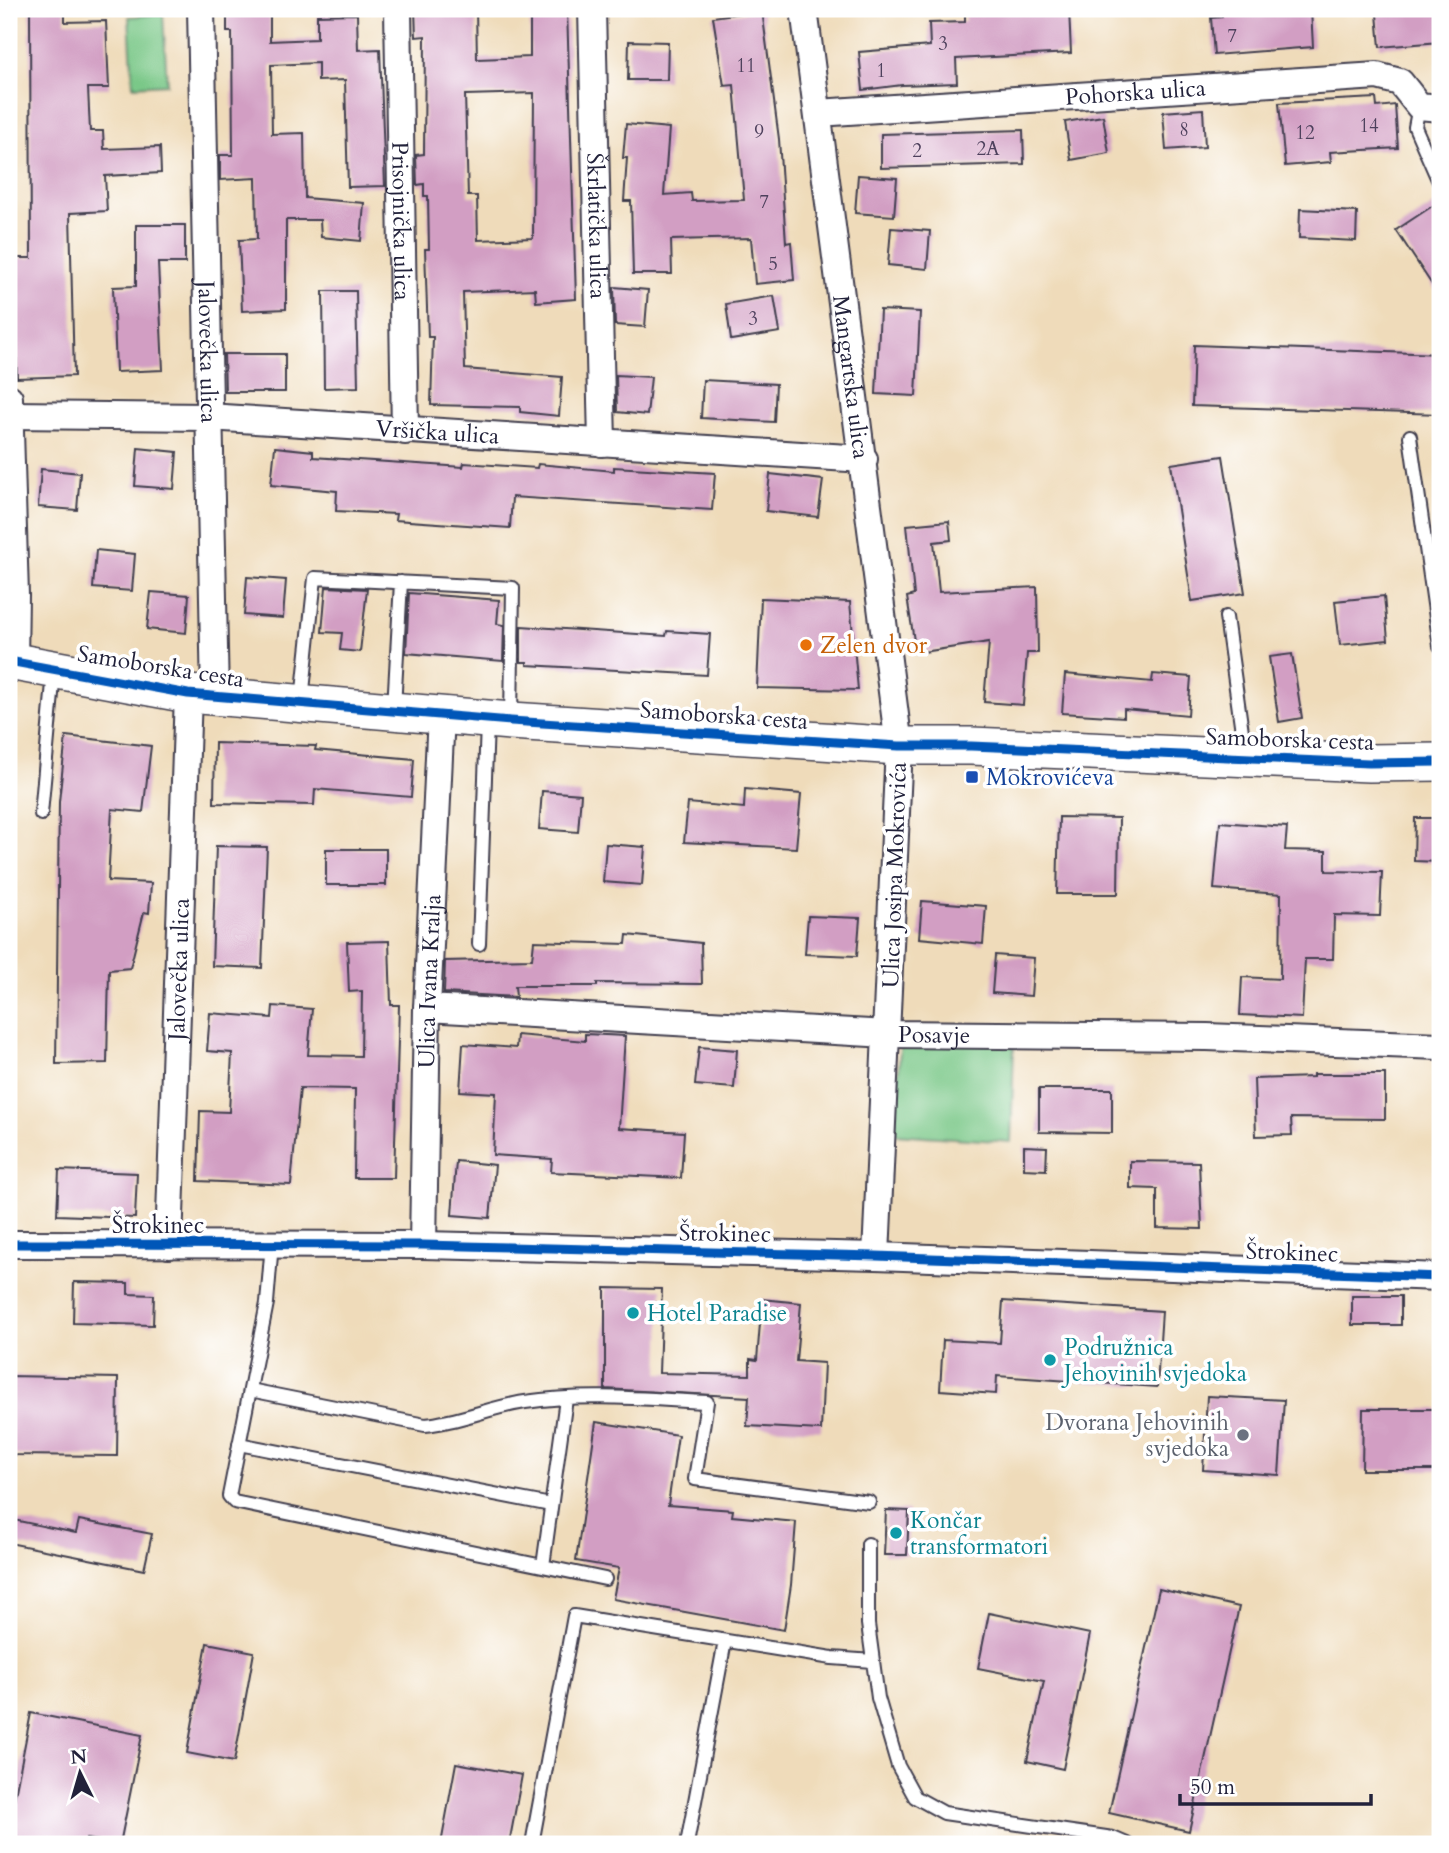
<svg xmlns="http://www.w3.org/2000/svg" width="1449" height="1853" font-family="Cardo,serif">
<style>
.green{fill:#7ac888;stroke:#4e7562;stroke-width:2}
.building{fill:#d29ec3;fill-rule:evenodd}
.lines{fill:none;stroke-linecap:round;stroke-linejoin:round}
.lane-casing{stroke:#413e4e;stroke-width:16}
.street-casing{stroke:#413e4e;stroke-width:30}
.secondary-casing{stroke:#413e4e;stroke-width:40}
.lane{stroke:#fff;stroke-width:12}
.street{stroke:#fff;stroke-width:26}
.secondary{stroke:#fff;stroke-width:37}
.cycleway-casing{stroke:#fff;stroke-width:13}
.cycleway{stroke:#0057b8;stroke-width:9}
.food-dot{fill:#e8710a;stroke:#fff;stroke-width:2.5}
.transit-dot{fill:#1a4fb4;stroke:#fff;stroke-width:2.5}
.culture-dot{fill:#0f9aa8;stroke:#fff;stroke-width:2.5}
.worship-dot{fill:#6b7280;stroke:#fff;stroke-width:2.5}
.labels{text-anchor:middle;stroke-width:7;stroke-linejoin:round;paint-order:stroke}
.number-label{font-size:19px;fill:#4e415d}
.street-label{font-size:23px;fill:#22223b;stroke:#fff}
.food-label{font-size:23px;fill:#c56008;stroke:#fff;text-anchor:start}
.transit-label{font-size:23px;fill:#164399;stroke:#fff;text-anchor:start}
.culture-label{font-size:23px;fill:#0d838f;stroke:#fff;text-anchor:start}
.worship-label{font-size:23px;fill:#5b616d;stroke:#fff;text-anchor:end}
</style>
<rect width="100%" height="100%" fill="#fff"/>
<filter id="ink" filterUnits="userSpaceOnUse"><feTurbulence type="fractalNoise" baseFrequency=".0143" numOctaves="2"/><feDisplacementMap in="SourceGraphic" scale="14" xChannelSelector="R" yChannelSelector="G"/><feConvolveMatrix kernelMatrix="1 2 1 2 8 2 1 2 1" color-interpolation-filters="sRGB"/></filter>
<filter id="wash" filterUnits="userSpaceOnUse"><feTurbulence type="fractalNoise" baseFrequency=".00686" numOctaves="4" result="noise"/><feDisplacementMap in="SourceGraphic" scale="28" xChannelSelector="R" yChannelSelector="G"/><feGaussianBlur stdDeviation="1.57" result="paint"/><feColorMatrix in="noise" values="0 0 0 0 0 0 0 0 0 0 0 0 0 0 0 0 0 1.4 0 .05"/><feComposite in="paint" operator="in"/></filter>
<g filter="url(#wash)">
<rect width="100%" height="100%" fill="#efdbba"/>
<!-- green -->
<path class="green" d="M163,14L167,84L133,86L129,17Z
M1014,1043L1011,1142L895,1134L900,1049L906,1045Z"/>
<g id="blocks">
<!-- building -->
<path class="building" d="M30,9H65V22L106,21L109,88H88L90,131H103L104,149L160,147L161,173L105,176L107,211L70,213L74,376L17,378L13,258H31Z
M227,9H270V41L317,39V15L357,14L358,50L380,49L385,186L348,187L345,80L318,81V63L271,65L272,134L304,133L305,198L364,203L361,241L321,237L320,220H286V309L242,311L239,240L257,239L256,178L220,180V155H233L232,32H227Z
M415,9H476L477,59L530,57V9H567L576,299L536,302L535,289L463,292L465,369L562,377L559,416L520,412V407L431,405L433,337H428L425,249H429L428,196H424V184L417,185L416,155L424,154L425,36L416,37ZM534,93L533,238L478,240L477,196H468L465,95Z
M1003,9H1069L1071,53L956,59L957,83L902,85L863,90L859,52L930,46L929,23L965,22V12Z
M1221,9H1311L1313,47L1214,55L1211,18L1222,17Z
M1440,9V42L1380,47L1377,14Z
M762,10L779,139L786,243L791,242L794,280L755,284L751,238L671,240L672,274H633L631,201H624L627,158H623L626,124L669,128L664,195L691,193L692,201L744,200L734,85L724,86L713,17Z
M629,41L668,42L667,80H628Z
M1376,98L1377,107L1395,105L1398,148L1330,152L1331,162L1285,166L1279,103Z
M1203,109L1205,147L1166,150L1163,112Z
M1103,116L1109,153L1071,160L1065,122Z
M1023,130L1024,164L881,168V134Z
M858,175L897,178L894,216L855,213Z
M1440,201V297L1396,230Z
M1300,209L1357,212L1356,241L1299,238Z
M136,225H185V263H158L163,370L116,372L113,287L136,286Z
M891,228L930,231L927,269L888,265Z
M614,287L648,290L645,327L615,325Z
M323,291H356L358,387L324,388Z
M774,296L780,332L731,340L726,304Z
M880,310L920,312L916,396L876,394Z
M1194,345L1440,354V414L1192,406Z
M224,354H285V392H225Z
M616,375L651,377L647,415L617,412Z
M703,380L776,384L774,422L701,418Z
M275,447L313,451V457L463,467L464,463L537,468L538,464L614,471V467L715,473L712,510L512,497L510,528L395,520L396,514L336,511L337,491L271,485Z
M138,448L177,452L174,489L135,486Z
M1223,456L1245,593L1192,601L1171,464Z
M41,469L80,473L77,510L38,507Z
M770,474L823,480L818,517L766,511Z
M949,521L951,540L934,542L939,592L1037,587L1038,653H1027L1023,705L984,702L989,642L916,653L907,597L914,595L907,525Z
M96,550L135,554L132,591L93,588Z
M247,577L286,580L283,618L244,615Z
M326,587L367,589L360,652L340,650L342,633L322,632Z
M151,592L189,595L186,633L147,629Z
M409,593L499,600L497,624L504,625L503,661L406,653Z
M1384,596L1388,640L1340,645L1335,601Z
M761,598L850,602L858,690L757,688Z
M521,626L666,636L667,631L710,634L707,675L527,665V662H521Z
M1292,654L1302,718L1279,722L1269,657Z
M1065,674L1152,682L1153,674L1191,677L1188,715L1124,709V717L1062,713Z
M66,736L151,746L143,812L112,809L108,881L151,883L149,913L144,912L130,968L109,970L107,1063L56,1064L59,802Z
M215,743L316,746L315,750L414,759L411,797L315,789L314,805L214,803Z
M745,789L801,794L796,848L684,842L688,803L744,808Z
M542,791L581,794L578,832L539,829Z
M1059,817L1119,818L1118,894H1057Z
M1415,818H1440V862L1414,861Z
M1220,822L1287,827L1285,850L1326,851V871L1382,872L1380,916L1334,915L1333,959H1305L1302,1018L1240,1015L1242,977L1280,979L1281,894L1214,889Z
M606,844L645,847L642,885L603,882Z
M216,846L267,847L262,968L212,966Z
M326,849H386V885H326Z
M922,901L986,906L983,944L919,938Z
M808,916L860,918L857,956L805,954Z
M627,935L701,943L702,984L597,983V986H515L516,997L444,993L445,961L532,959L534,941L626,944Z
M389,941L391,1005H399L394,1178H354L355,1089L300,1088L291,1185L198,1181L200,1111L229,1112L232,1053L207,1051L210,1013L272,1018L273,1006L312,1009L308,1055L361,1056L362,991L349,992L347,942Z
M995,955L1034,958L1031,996L992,993Z
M585,1034L625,1036L619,1128L684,1132L681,1178L551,1172L552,1159L493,1155L496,1093L460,1091L463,1044L516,1048L517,1035L585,1041Z
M699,1047L737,1050L734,1088L695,1085Z
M1313,1074H1385V1119L1291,1118L1292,1135L1256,1136L1254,1079L1313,1077Z
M1039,1089H1112V1133L1039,1132Z
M1024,1146L1047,1147L1046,1170L1024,1169Z
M456,1161L495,1165L490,1218L452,1215Z
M1130,1161L1199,1162L1202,1229L1157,1228V1189L1130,1188Z
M59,1170L137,1173L135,1218L57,1215Z
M74,1282L128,1283V1294L154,1295L153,1325L73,1323Z
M605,1288L662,1289L659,1373L750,1375V1359L757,1360L762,1299L801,1303L796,1361L824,1363L821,1430L747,1426L749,1397L605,1389Z
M1352,1296H1401V1325H1352Z
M1003,1301L1162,1311L1157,1387L997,1376L996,1394L940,1390L943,1340L1000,1343Z
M9,1376L118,1378L117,1456L9,1455Z
M1207,1396L1284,1400L1279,1475L1203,1470Z
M1363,1409H1440V1470H1362Z
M596,1422L678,1435L668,1505L733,1510L732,1516L796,1522L791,1585L784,1630L613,1599L619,1568L576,1561Z
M886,1510L909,1511L907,1555H884Z
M9,1519L76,1533L79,1520L152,1534L144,1570L9,1543Z
M1159,1589L1239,1607L1189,1831L1109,1813Z
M989,1613L1090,1634L1063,1769L1027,1761L1044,1681L978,1668Z
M207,1643L254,1652L234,1762L187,1753Z
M31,1713L142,1735L120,1844L86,1839L85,1844H9V1826Z
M456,1763L522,1775L509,1844H441Z"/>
</g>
</g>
<g filter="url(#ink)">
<use href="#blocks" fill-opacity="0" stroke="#413e4e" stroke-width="2"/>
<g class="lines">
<!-- lane casing -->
<g class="lane-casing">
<path id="lane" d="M1419,106L1415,127L1440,184
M1410,436L1440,646
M1226,617L1245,753
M302,700L315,578L513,588L511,718
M394,708L401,582
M41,814L54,672
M479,944L487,723
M272,1243L267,1303L229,1496L234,1502L605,1579
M250,1390L425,1425C459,1422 491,1407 525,1402C584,1393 647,1399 707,1402L695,1479L869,1502
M239,1444L551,1505
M868,1544V1624L878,1698L898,1766L915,1797L944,1813L1113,1838L1127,1844
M543,1566L566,1399
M532,1844L574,1616L832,1658L873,1661
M687,1844L725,1641"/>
</g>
<!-- street casing -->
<g class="street-casing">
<g id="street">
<path id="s1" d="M201,9L215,697"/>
<path id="s2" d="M398,9L405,431"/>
<path id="s3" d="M592,9L602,443"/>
<path id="s4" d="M804,9L899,746L876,1256"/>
<path id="s5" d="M818,113L1377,76L1400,82L1419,106L1440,108"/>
<path d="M9,398L15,595L14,662"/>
<path id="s6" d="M9,415L208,417L864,459"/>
<path id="s7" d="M427,1008L888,1034L1207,1037L1440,1046"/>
<path d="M9,1244L423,1245L876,1256L1440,1277"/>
<path id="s8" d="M169,1245L188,694"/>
<path id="s9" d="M423,1245L427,1008L441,715"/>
</g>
</g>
<!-- secondary casing -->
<g class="secondary-casing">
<path id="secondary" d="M9,661L188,694L511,721L899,746H971L1369,763L1440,762"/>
</g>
<!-- lane -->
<use href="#lane" class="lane"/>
<!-- street -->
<use href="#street" class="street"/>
<!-- secondary -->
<use href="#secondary" class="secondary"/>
<!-- cycleway casing -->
<g class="cycleway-casing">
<path id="cycleway" d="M9,661L188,694L511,721L899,746H971L1369,763L1440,762
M9,1244L423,1245L876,1256L1440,1277"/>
</g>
<!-- cycleway -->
<use href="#cycleway" class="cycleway"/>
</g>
</g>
<!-- markers -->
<circle class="food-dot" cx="806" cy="645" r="7"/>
<rect class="transit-dot" x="965" y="770" width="14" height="14" rx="3.5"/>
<g class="culture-dot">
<circle cx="633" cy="1313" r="7"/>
<circle cx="1050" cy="1360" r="7"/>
<circle cx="896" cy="1533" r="7"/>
</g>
<circle class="worship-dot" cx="1243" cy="1435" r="7"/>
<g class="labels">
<!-- number labels -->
<g class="number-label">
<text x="1232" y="42">7</text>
<text x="943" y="50">3</text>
<text x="746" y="72">11</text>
<text x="881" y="77">1</text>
<text x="1369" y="132">14</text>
<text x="1184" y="136">8</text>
<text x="759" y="138">9</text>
<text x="1305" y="139">12</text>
<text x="988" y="155">2A</text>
<text x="917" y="157">2</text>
<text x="764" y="208">7</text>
<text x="773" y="270">5</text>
<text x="753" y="325">3</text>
</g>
<!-- street labels -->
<g class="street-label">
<text dy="8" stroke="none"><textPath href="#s5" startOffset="318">Pohorska ulica</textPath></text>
<text dy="8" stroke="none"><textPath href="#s2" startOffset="212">Prisojnička ulica</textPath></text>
<text dy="8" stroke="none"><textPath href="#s3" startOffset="217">Škrlatička ulica</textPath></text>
<text dy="8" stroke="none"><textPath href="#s1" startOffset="343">Jalovečka ulica</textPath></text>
<text dy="8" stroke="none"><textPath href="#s4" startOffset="371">Mangartska ulica</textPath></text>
<text dy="8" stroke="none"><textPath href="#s6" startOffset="429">Vršička ulica</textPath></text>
<text transform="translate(161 666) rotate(9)" y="8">Samoborska cesta</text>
<text transform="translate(724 715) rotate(4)" y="8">Samoborska cesta</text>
<text transform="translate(1290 739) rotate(2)" y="8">Samoborska cesta</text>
<text transform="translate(894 875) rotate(-88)" y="8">Ulica Josipa Mokrovića</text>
<text dy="8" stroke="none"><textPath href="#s8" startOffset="276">Jalovečka ulica</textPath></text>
<text dy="8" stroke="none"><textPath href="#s9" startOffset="264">Ulica Ivana Kralja</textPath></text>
<text dy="8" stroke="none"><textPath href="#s7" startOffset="508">Posavje</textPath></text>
<text x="158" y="1233">Štrokinec</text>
<text transform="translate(725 1233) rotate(1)" y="8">Štrokinec</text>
<text transform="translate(1292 1252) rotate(2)" y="8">Štrokinec</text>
</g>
<!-- food labels -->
<g class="food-label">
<text x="820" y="653">Zelen dvor</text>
</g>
<!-- transit labels -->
<g class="transit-label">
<text x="986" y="785">Mokrovićeva</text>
</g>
<!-- culture labels -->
<g class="culture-label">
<text x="647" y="1321">Hotel Paradise</text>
<text x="1064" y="1355">Podružnica<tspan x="1064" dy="26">Jehovinih svjedoka</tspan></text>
<text x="910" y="1528">Končar<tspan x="910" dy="26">transformatori</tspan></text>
</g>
<!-- worship labels -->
<g class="worship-label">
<text x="1229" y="1430">Dvorana Jehovinih<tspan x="1229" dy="26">svjedoka</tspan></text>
</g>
</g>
<!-- margin -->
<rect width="1449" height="1853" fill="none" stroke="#fff" stroke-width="35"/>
<!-- north arrow -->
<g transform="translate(80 1773) rotate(355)" stroke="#ffffff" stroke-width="5" paint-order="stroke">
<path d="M0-5L12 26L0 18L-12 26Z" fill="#22223b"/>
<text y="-10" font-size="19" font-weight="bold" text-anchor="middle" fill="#22223b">N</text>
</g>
<!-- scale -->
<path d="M1180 1794v10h191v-10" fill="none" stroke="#22223b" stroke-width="3.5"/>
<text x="1190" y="1794" font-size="21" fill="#22223b" stroke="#ffffff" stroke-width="5" paint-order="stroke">50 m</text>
</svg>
